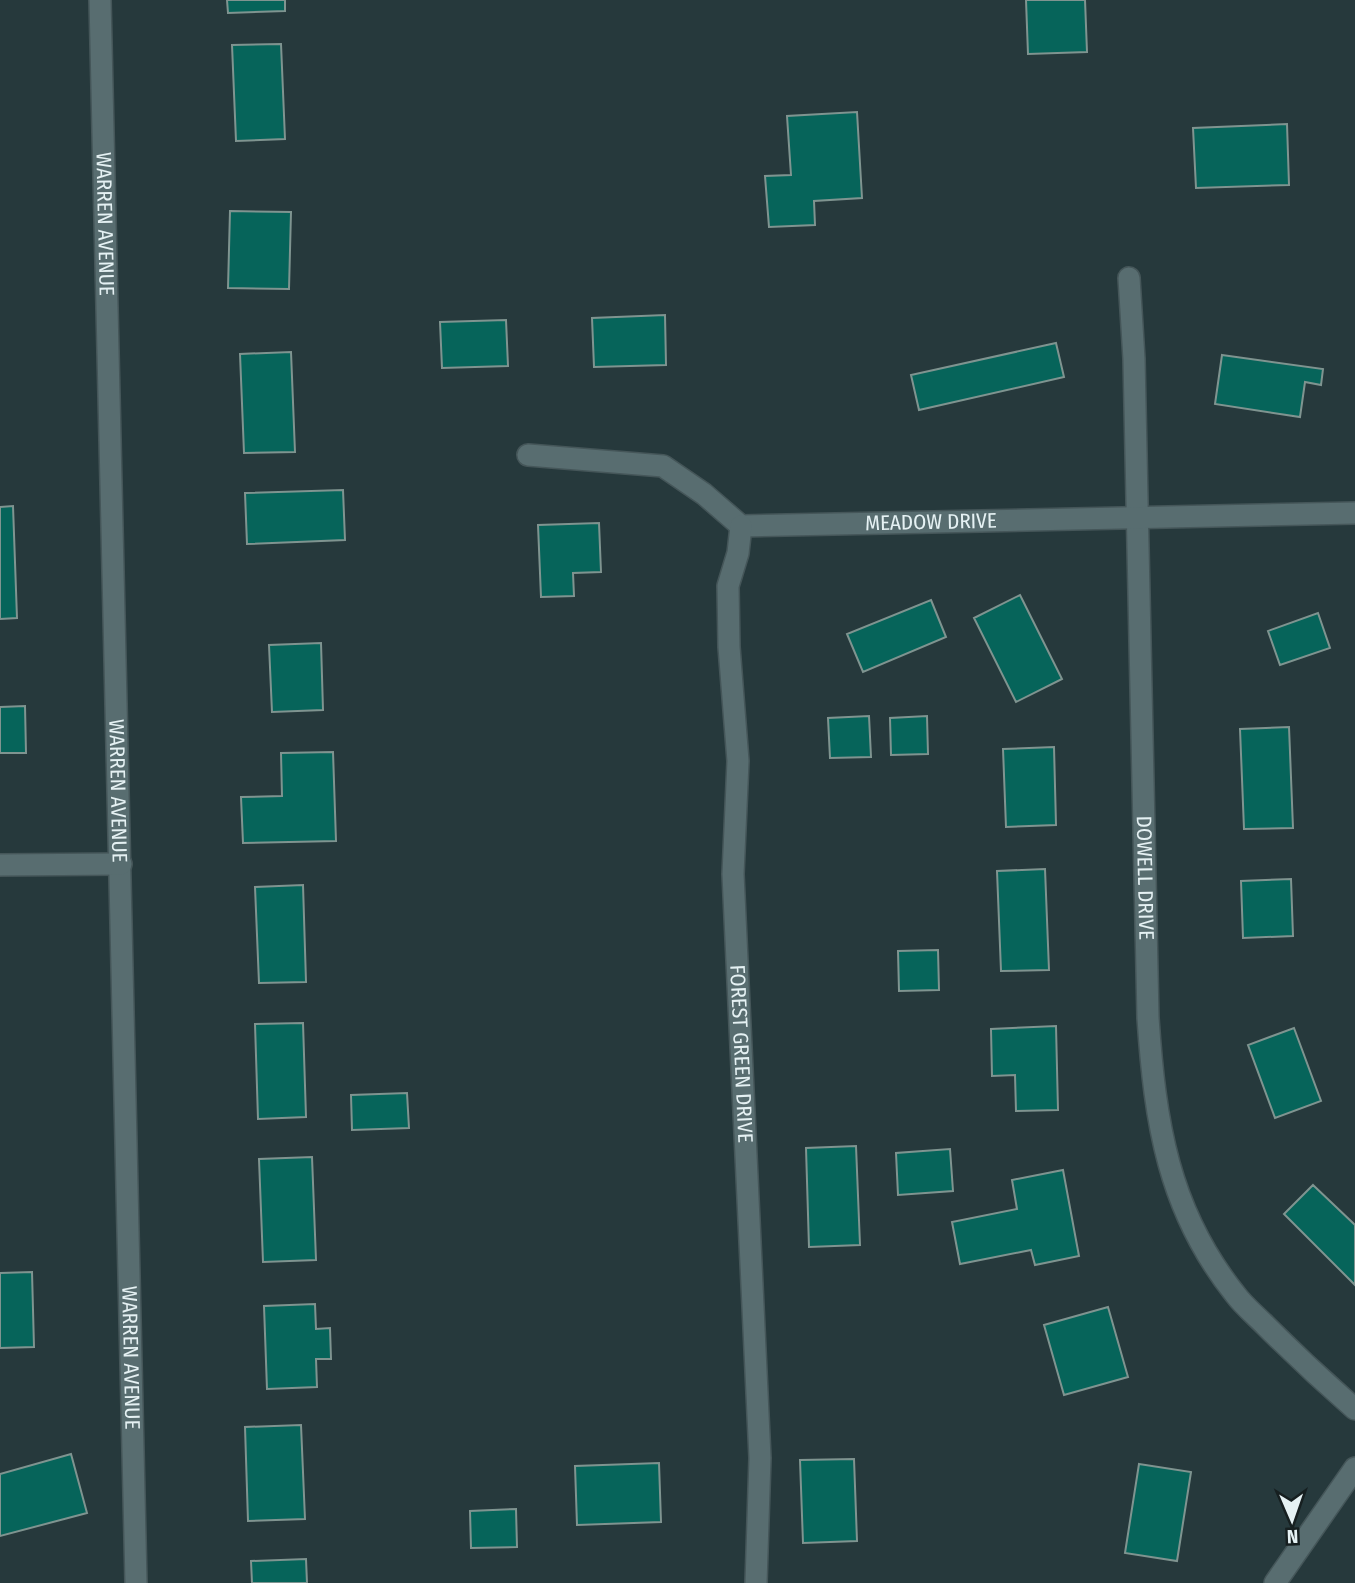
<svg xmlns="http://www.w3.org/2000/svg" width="1355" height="1583" font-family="'Fira Sans Condensed',sans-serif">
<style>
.building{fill:#06645a;stroke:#7f9490;stroke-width:2}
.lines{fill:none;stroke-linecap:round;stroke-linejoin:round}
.street-casing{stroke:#455659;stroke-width:24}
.street{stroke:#586d70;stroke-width:21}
.labels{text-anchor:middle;stroke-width:6;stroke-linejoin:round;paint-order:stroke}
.street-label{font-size:21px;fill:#e5f1f3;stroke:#161f20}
</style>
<rect width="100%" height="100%" fill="#26393c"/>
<!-- building -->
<path class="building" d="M227,0H285V11L228,13Z
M1026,0H1085L1087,52L1028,54Z
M281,44L285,139L236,141L232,45Z
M857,112L862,198L814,201L815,225L769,227L765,176L791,175L787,116Z
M1287,124L1289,185L1196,188L1193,128Z
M230,211L291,212L289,289L228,288Z
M665,315L666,365L594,367L592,318Z
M506,320L508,366L442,368L440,322Z
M1056,343L1064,377L919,410L911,375Z
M291,352L295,452L244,453L240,354Z
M1222,355L1323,369L1321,385L1305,382L1300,417L1215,404Z
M343,490L345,540L247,544L245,493Z
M13,506L17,618L0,619V507Z
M599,523L601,572L573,573L574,596L541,597L538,525Z
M1020,595L1062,679L1016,702L974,618Z
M931,600L946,637L863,672L847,634Z
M1318,613L1330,648L1280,665L1268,631Z
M321,643L323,710L272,712L269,645Z
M25,706L26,753H0V707Z
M869,716L871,757L830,758L828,718Z
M927,716L928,754L891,755L890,718Z
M1289,727L1293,828L1244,829L1240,729Z
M1054,747L1056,825L1006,827L1003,749Z
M333,752L336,841L243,843L241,797L282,796L281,753Z
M1045,869L1049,970L1001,971L997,871Z
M1291,879L1293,936L1243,938L1241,881Z
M303,885L306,982L259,983L255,887Z
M938,950L939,990L899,991L898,951Z
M303,1023L306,1117L258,1119L255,1024Z
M1056,1026L1058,1110L1016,1111L1015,1075L992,1076L991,1029Z
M1294,1028L1321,1101L1275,1118L1248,1045Z
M407,1093L409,1128L352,1130L351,1095Z
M856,1146L860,1245L809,1247L806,1148Z
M950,1149L953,1191L898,1195L896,1153Z
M312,1157L316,1260L263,1262L259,1159Z
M1063,1170L1079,1256L1035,1265L1031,1250L960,1264L952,1222L1017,1209L1012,1180Z
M1313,1185L1355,1225V1285L1284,1214Z
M32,1272L34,1347L0,1348V1273Z
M315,1304L316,1329L330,1328L331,1359H316L317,1387L267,1389L264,1306Z
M1108,1307L1128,1377L1064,1395L1044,1325Z
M301,1425L305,1519L248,1521L245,1427Z
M71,1454L87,1513L0,1536V1474Z
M854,1459L857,1541L803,1543L800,1460Z
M659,1463L661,1522L577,1525L575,1466Z
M1139,1464L1191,1472L1177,1561L1125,1553Z
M516,1509L517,1547L471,1548L470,1511Z
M306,1559L307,1583H252L251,1561Z"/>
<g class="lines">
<!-- street casing -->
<g class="street-casing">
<g id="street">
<path id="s1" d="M100,0L136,1583"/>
<path id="s2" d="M1129,278L1134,359L1148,1018C1155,1122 1168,1210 1235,1294C1243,1305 1255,1315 1265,1325C1294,1354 1324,1382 1355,1409"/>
<path id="s3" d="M528,455L663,466L704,494L741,526L1355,513"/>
<path id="s4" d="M741,526L738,553L728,586L729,647L738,761L733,874L760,1458L756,1583"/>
<path d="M0,865L121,864"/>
<path d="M1275,1583L1355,1468"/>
</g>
</g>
<!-- street -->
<use href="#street" class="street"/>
</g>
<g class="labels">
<!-- street labels -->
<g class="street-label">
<text dy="7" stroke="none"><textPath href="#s1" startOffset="224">WARREN AVENUE</textPath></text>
<text dy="7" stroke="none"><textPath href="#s3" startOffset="424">MEADOW DRIVE</textPath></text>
<text dy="7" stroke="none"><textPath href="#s1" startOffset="791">WARREN AVENUE</textPath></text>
<text dy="7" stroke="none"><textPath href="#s2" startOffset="600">DOWELL DRIVE</textPath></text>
<text dy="7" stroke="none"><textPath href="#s4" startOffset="530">FOREST GREEN DRIVE</textPath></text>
<text dy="7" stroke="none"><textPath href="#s1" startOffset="1358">WARREN AVENUE</textPath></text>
</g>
</g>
<!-- north arrow -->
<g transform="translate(1292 1520) rotate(178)" stroke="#161f20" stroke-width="5" paint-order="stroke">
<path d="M0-5L12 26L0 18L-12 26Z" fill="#e5f1f3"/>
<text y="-10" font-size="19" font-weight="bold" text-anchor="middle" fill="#e5f1f3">N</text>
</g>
</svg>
